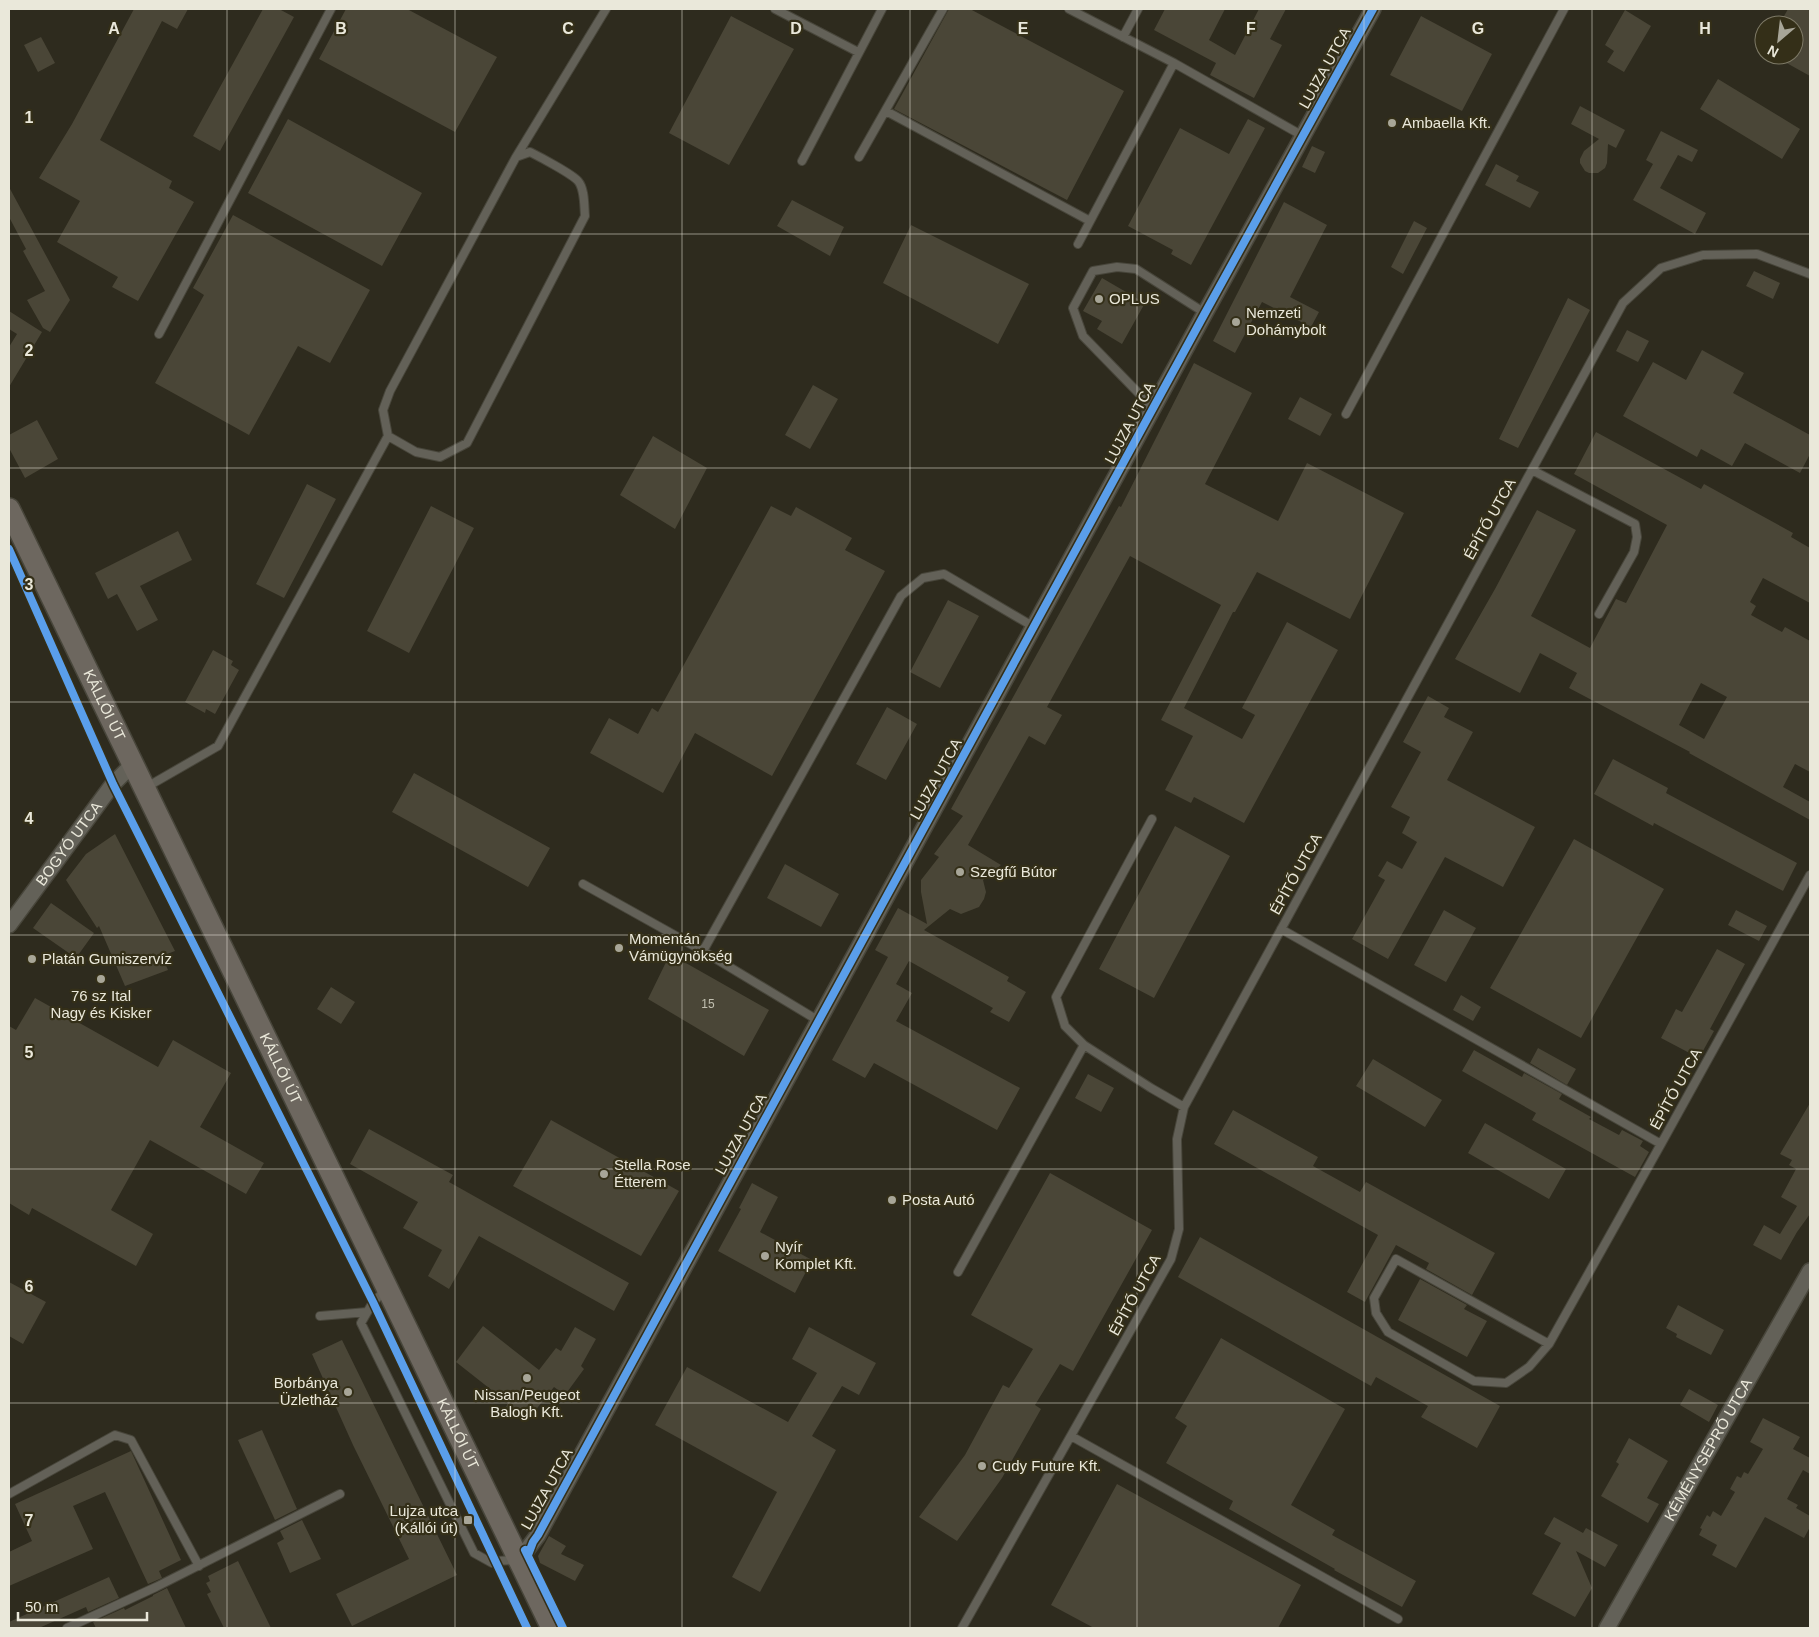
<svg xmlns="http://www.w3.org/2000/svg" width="1819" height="1637" font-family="Arial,sans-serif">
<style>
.building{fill:#4a4637;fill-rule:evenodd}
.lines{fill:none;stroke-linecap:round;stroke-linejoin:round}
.service-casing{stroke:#48463b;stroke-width:10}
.minor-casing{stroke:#48463b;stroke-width:18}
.secondary-casing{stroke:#48463b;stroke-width:24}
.service{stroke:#636158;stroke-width:8}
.minor{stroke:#636158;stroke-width:15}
.secondary{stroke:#6d675f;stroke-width:21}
.cycleway-casing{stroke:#342f18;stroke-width:11}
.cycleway{stroke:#5a9eea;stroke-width:8}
.grid{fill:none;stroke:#eae8da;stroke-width:1;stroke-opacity:0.55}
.poi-dot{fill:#a8a698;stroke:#342f18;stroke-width:2}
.labels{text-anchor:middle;stroke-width:4.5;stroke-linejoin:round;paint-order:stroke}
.number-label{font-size:12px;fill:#c2c0b1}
.street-label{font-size:15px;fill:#eae8da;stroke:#342f18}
.poi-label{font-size:15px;fill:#eae8da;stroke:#342f18;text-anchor:start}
.grid-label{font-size:16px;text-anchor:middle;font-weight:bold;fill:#eae8da;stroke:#342f18;stroke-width:4.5;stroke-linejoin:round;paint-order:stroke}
</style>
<rect width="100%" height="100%" fill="#2e2b1e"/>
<!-- building -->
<path class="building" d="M134,9H188L177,29L162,21L100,140L172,181L169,188L194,202L138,301L112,287L118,277L57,242L80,201L39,178L72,124Z
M263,9H279L294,17L220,151L193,136Z
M346,9H407L497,57L455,132L319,59Z
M949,9H970L1124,91L1067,200L894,109Z
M1165,9H1225L1209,40L1235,55L1259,9H1286L1270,39L1282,45L1254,98L1210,75L1216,63L1154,30Z
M1788,9H1810V76L1772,55H1794V25H1779Z
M1625,10L1651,26L1624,72L1607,62L1614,51L1605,45Z
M731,16L794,49L729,165L669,133Z
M1421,16L1492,54L1462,111L1390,75Z
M41,37L55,63L38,72L24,45Z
M1718,79L1800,129L1782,159L1700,109Z
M1580,106L1625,130L1616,148L1608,144L1607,163L1605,168L1598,173H1589L1585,171L1580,163V159L1584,151L1599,139L1571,124Z
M288,119L422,193L382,266L248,193Z
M1248,119L1265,128L1191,265L1171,254L1173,250L1128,226L1180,128L1229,154Z
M1661,131L1698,150L1692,162L1678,155L1660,188L1706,213L1695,234L1633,200L1653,164L1646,160Z
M1312,146L1325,152L1315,173L1302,167Z
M1496,164L1519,176L1516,181L1539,192L1530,208L1485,185Z
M9,187L70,300L50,332L43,328L27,300L45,291L23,251L26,249L9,217Z
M792,200L844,227L830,256L777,226Z
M1284,202L1327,225L1290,297L1319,312L1311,327L1262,302L1235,353L1213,341Z
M233,215L370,290L330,363L298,346L249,435L155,383L204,295L193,288Z
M1414,221L1427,228L1403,274L1391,267Z
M911,225L1029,284L998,344L883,283Z
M1754,271L1780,283L1773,299L1746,286Z
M1102,278L1145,303L1122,344L1097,329L1102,321L1083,311Z
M1568,298L1590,310L1518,448L1499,439Z
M9,311L42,332L9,387V347L17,334L9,329Z
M1627,330L1649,341L1638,362L1616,351Z
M1702,350L1744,373L1733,393L1810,435V454L1800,473L1745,443L1732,466L1701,449L1697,457L1623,416L1653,362L1686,380Z
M1194,363L1252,393L1205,484L1278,521L1307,463L1404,513L1350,619L1257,572L1235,612H1233L1184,708L1242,739L1255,715L1242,708L1287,622L1338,650L1244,823L1194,797L1191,803L1165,790L1193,736L1161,720L1221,605L1130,556L1047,707L1062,715L1045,745L1029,736L968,845L1001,865L983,880L986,892L984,899L979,907L961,914L950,909L924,930L1009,977L1007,981L1026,992L1009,1022L990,1012L993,1008L909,961L896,984L912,993L896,1021L1020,1088L997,1130L874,1063L865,1078L832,1060L888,957L875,950L898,908L927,924L921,892V880L939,857L934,854L963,816L951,809L1119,506L1121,507Z
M813,385L838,399L810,449L785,435Z
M1300,397L1332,414L1320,436L1288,419Z
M37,420L58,459L25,478L9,448V435Z
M1596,432L1701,489L1704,484L1793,533L1791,537L1810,548V603L1763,578L1750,602L1756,606L1751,615L1782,632L1785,627L1810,641V772L1795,764L1783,787L1810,802V820L1689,753L1690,752L1569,688L1577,673L1540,653L1520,693L1455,659L1495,589L1537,510L1576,530L1531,616L1590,648L1616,599L1626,603L1667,525L1574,474ZM1701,683L1727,697L1704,739L1679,725Z
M653,436L707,468L675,529L620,495Z
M307,484L336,499L284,598L256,584Z
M431,506L474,528L409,653L367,631Z
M771,506L791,516L796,507L852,538L845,550L885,571L772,776L695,733L663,793L590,753L609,718L638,734L652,708L658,712Z
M178,531L192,560L140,586L158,620L137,631L117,594L108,599L95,573Z
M948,600L979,616L940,688L910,672Z
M213,650L233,661L231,665L239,670L215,714L206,709L205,713L185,702Z
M1428,696L1449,708L1444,717L1473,732L1447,780L1535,827L1503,887L1445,857L1388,959L1352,939L1385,880L1378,876L1387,861L1402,869L1417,842L1402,833L1410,817L1391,807L1421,752L1403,742Z
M887,707L917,724L886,780L856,764Z
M1613,759L1668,788L1666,793L1797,863L1783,891L1654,823L1653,826L1594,794Z
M414,773L550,848L528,887L392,812Z
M1175,826L1230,856L1154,998L1099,969Z
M115,834L175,951L162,956L168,970L125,986L99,926L97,928L66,880L86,854Z
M1574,839L1664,889L1581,1038L1490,988Z
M785,864L839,894L821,927L767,898Z
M51,903L94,933L76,958L33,928Z
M1444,910L1476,928L1446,982L1414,965Z
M1736,910L1767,926L1759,941L1728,925Z
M1717,949L1745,964L1710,1029L1714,1031L1699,1058L1661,1038L1676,1009L1682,1012Z
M670,954L769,1010L744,1056L648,999Z
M331,987L355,1002L341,1024L317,1009Z
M1461,995L1481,1007L1473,1021L1453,1010Z
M35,998L158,1067L173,1040L231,1073L200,1127L264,1163L246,1194L150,1140L111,1210L153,1234L136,1266L32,1208L29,1215L9,1203V1026L16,1030Z
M1538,1048L1576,1069L1567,1085L1530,1063Z
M1474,1050L1522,1077L1524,1073L1562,1094L1559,1099L1591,1117L1589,1119L1619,1135L1622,1130L1643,1141L1640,1146L1649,1152L1635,1177L1532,1120L1536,1113L1462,1071Z
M1373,1059L1442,1100L1425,1127L1356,1086Z
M1088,1074L1114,1088L1101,1112L1075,1098Z
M1810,1103V1214L1797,1232L1781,1260L1753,1245L1764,1225L1780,1234L1797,1206L1781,1197L1796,1169L1789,1165L1792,1160L1780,1154Z
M1233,1110L1318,1157L1313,1166L1360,1192L1366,1182L1495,1253L1472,1295L1426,1269L1429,1263L1396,1245L1365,1302L1347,1292L1378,1235L1214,1144Z
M551,1120L679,1191L641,1256L513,1186Z
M1485,1123L1566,1169L1549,1199L1468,1153Z
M369,1129L453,1175L449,1182L629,1283L614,1311L479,1236L449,1289L428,1276L442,1250L403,1228L418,1202L350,1164Z
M1050,1173L1152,1230L1073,1371L1060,1364L1035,1405L1041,1409L1002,1478L957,1541L919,1517L965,1455L1003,1385L1009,1388L1033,1349L971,1315Z
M752,1183L778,1197L760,1232L812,1260L795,1293L718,1251L741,1209L739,1208Z
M1200,1237L1500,1406L1477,1448L1421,1417L1428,1406L1376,1377L1371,1386L1178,1277Z
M1420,1279L1467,1305L1464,1309L1487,1321L1467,1357L1398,1320Z
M9,1282L46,1302L23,1344L9,1336Z
M1678,1305L1724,1330L1711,1355L1676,1337L1677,1334L1666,1328Z
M483,1326L539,1370L556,1348L561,1351L575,1327L596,1339L581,1366L584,1369L565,1395L554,1387L526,1422L506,1407L508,1403L456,1362Z
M809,1327L876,1363L859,1395L842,1386L812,1436L836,1450L760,1592L732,1577L777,1492L655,1425L687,1367L788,1422L817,1373L792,1359Z
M1221,1338L1345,1409L1291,1505L1335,1530L1332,1535L1416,1581L1402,1607L1334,1570L1335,1569L1229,1509L1233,1501L1166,1463L1187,1426L1175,1418Z
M342,1340L457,1575L352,1626L336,1594L409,1559L353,1445L312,1354Z
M1689,1389L1718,1405L1709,1422L1680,1405Z
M1763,1418L1800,1437L1793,1449L1810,1458V1474L1803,1470L1787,1499L1798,1505L1796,1508L1810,1516V1527L1804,1538L1765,1517L1736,1568L1712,1555L1717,1545L1699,1535L1702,1529L1700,1528L1707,1515L1710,1517L1713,1511L1721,1516L1735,1492L1730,1489L1737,1476L1741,1478L1744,1472L1748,1474L1763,1449L1750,1442Z
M262,1430L297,1509L275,1520L238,1440Z
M1629,1438L1668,1461L1647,1498L1659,1504L1648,1523L1601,1496L1619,1464L1616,1462Z
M131,1451L181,1560L159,1571L162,1578L148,1584L105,1492L73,1506L93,1549L9,1586V1552L32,1541L15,1504Z
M1117,1484L1301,1585L1278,1628H1094L1051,1605Z
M1554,1517L1583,1533L1586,1528L1618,1545L1605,1567L1576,1551L1592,1588L1575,1617L1532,1594L1561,1543L1544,1534Z
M302,1520L321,1559L290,1573L277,1543L284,1539L280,1531Z
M549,1536L566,1546L561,1554L584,1565L575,1581L540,1563L538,1556Z
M238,1561L271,1628H224L207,1594L211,1592L206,1583L210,1581L208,1576Z
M109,1577L119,1598L88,1612L86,1607L39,1628H9V1622Z
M167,1588L186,1628H96L93,1622L124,1608L125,1610L153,1596V1595Z"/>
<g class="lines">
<!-- service casing -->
<g class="service-casing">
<path id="service" d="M775,9L858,52
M1069,9L1174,63L1303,136
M1123,37L1138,9
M886,111L1090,221
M516,157L606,9
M859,157L943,9
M802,161L882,9
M1078,244L1174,63
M159,334L331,9
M1154,409L1083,336L1073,308L1093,271L1117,267L1136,269L1205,313
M1346,414L1564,9
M1532,470L1635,524L1637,537L1634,552L1599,614
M145,788L218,746L388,436L383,410L390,391L516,157L530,152C540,157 572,174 578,181C585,189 584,206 585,216L467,443L440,457L416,452L388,436
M1152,819L1056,997L1065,1026L1084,1045L1151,1088L1184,1107
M583,884L703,951L819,1021
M1281,929L1661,1144L1810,875
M703,951L901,596L923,578L944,574L1034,627
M958,1272L1084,1045
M386,1290L373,1302L361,1323L474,1553L492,1563L496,1561L516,1560
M320,1316L367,1312
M1549,1344L1396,1259L1374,1298L1376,1313L1388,1332L1474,1381L1506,1383L1529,1367L1549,1344L1661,1144
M1071,1436L1398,1619
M9,1494L115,1435L131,1440L199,1566
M67,1628L156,1587L340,1494
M962,1628L1171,1259L1179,1229L1177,1139L1184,1107L1623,303L1661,268L1703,255L1757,254L1810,274"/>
</g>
<!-- minor casing -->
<g class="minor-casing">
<g id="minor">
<path id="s1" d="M9,925L113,784L133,764"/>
<path d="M519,1560L538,1535L1205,313L1373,9"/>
<path id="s2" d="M1607,1628L1810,1271"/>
</g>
</g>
<!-- secondary casing -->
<g class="secondary-casing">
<g id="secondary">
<path id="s3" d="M9,509L552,1628"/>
</g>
</g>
<!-- service -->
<use href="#service" class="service"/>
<!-- minor -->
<use href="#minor" class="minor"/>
<!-- secondary -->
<use href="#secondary" class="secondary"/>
<!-- cycleway casing -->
<g class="cycleway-casing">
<path id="cycleway" d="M9,549L113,784L373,1302L527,1628
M525,1550L563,1628
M528,1555L533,1542L538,1535L1205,313L1373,9"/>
</g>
<!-- cycleway -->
<use href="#cycleway" class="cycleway"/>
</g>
<!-- grid -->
<path class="grid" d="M227,9V1628M455,9V1628M682,9V1628M910,9V1628M1137,9V1628M1364,9V1628M1592,9V1628M9,234H1810M9,468H1810M9,702H1810M9,935H1810M9,1169H1810M9,1403H1810"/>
<!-- markers -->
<g class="poi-dot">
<circle cx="1392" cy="123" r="5"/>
<circle cx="1099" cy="299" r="5"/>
<circle cx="1236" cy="322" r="5"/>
<circle cx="960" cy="872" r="5"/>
<circle cx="619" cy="948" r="5"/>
<circle cx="32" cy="959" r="5"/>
<circle cx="101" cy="979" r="5"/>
<circle cx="604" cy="1174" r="5"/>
<circle cx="892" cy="1200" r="5"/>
<circle cx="765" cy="1256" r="5"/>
<circle cx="527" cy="1378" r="5"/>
<circle cx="348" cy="1392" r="5"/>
<circle cx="982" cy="1466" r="5"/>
<rect x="463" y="1515" width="10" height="10" rx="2.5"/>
</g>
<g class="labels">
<!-- number labels -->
<g class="number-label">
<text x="708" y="1008">15</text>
</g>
<!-- street labels -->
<g class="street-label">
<text transform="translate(1325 68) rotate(-61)" y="5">LUJZA UTCA</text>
<text transform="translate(1130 423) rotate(-62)" y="5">LUJZA UTCA</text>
<text transform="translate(1490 519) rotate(-61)" y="5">ÉPÍTŐ UTCA</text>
<text dy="5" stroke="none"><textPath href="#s3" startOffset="218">KÁLLÓI ÚT</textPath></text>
<text transform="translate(936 779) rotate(-61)" y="5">LUJZA UTCA</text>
<text dy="5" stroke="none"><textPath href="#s1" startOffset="101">BOGYÓ UTCA</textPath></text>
<text transform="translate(1296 874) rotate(-61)" y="5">ÉPÍTŐ UTCA</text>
<text dy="5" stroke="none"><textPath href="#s3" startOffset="622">KÁLLÓI ÚT</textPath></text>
<text transform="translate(1676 1089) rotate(-61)" y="5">ÉPÍTŐ UTCA</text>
<text transform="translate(741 1134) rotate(-61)" y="5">LUJZA UTCA</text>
<text transform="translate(1135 1295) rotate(-61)" y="5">ÉPÍTŐ UTCA</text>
<text dy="5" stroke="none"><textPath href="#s3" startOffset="1028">KÁLLÓI ÚT</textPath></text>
<text dy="5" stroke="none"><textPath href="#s2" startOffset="205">KÉMÉNYSEPRŐ UTCA</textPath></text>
<text transform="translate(547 1489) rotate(-61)" y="5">LUJZA UTCA</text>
</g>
<!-- poi labels -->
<g class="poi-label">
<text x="1402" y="128">Ambaella Kft.</text>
<text x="1109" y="304">OPLUS</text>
<text x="1246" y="318">Nemzeti<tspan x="1246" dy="17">Dohámybolt</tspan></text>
<text x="970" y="877">Szegfű Bútor</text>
<text x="629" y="944">Momentán<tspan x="629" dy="17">Vámügynökség</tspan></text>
<text x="42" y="964">Platán Gumiszervíz</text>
<text x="101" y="1001" text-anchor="middle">76 sz Ital<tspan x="101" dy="17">Nagy és Kisker</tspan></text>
<text x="614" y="1170">Stella Rose<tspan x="614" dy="17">Étterem</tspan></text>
<text x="902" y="1205">Posta Autó</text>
<text x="775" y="1252">Nyír<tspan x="775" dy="17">Komplet Kft.</tspan></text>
<text x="338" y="1388" text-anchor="end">Borbánya<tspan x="338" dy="17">Üzletház</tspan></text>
<text x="527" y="1400" text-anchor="middle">Nissan/Peugeot<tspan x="527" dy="17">Balogh Kft.</tspan></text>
<text x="992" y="1471">Cudy Future Kft.</text>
<text x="458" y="1516" text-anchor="end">Lujza utca<tspan x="458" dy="17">(Kállói út)</tspan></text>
</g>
</g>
<g class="grid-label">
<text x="114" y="34">A</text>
<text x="341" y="34">B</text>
<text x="568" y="34">C</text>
<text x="796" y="34">D</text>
<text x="1023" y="34">E</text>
<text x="1251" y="34">F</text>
<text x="1478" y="34">G</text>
<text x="1705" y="34">H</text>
<text x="29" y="123">1</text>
<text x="29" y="356">2</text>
<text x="29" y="590">3</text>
<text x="29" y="824">4</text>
<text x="29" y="1058">5</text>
<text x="29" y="1292">6</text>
<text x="29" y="1526">7</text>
</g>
<!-- border -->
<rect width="1819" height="1637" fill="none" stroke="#eae8da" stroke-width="20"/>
<!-- north arrow -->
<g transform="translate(1779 40) rotate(208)"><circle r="24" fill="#342f18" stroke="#7d7966"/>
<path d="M0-4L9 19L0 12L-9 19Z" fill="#a8a698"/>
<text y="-8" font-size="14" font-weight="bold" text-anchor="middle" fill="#eae8da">N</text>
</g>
<!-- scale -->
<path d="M18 1612v8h129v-8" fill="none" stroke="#eae8da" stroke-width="2.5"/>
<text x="25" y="1612" font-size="15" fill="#eae8da" stroke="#342f18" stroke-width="4" paint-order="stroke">50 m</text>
</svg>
